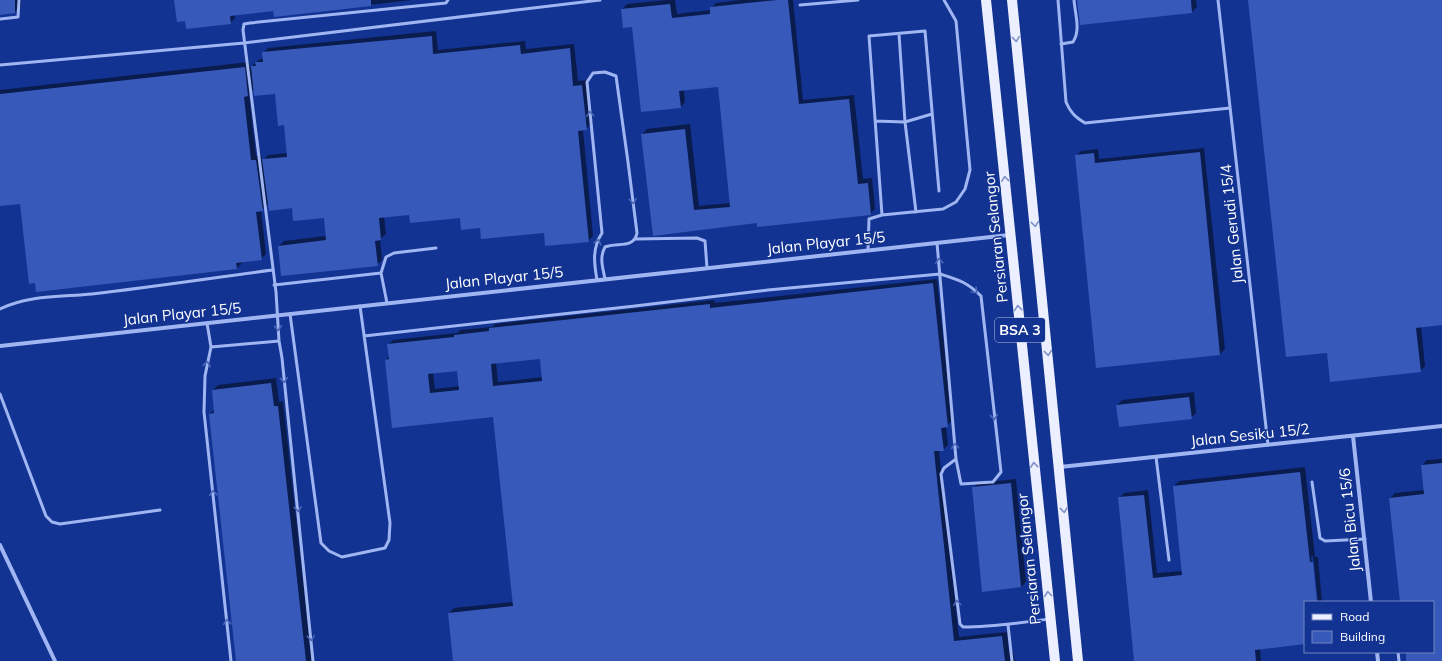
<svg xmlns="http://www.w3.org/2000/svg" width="1442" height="661" font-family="Mulish,sans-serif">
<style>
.shadow{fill:#0007;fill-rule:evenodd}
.building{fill:#3759b9;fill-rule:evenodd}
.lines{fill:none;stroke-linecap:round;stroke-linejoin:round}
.service{stroke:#a0b6f2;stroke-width:3}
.minor{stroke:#a0b6f2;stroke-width:4}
.primary{stroke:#ebefff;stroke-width:10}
.oneway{stroke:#7f91c8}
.oneway2{stroke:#4b67b8}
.labels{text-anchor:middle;stroke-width:3;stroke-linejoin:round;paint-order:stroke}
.shield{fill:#133392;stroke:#b8c2de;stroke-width:1}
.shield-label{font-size:14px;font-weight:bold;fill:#fff}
.street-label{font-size:15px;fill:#fff;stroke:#133392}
</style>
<rect width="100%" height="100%" fill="#133392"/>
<!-- shadow -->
<path class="shadow" d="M0,0H21V6L15,12L0,14Z
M175,0H412L275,16L274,9L235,14V18L230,23L186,20Z
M667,0H675L677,14L711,10V8L716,3L740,0H793L803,100L854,95L863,179L872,178L875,209L870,214L758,222L653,235L642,134L647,129L690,124L699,206L730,203L718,86L684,89L685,102L681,107L622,9L627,4Z
M1078,0H1196L1197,7L1192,12Z
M1249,0H1442V324L1421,326L1425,366L1420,371L1328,352Z
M436,31L438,50L525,41L526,49L574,44L578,81L587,80L591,124L586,129L583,130L593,236L588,241L544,232L481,227L461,217L410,214L384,216L386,234L380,239L382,260L377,265L279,246L284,241L326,236L325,217L292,207L269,204L261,210L266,254L261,259L241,262L242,263L237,268L21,203L0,205V90L249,62L250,68L257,61L263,58V53L268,48ZM254,89L276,93L285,124L287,153L268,155L262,161L261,155L256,156L249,94Z
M1204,148L1225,349L1220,354L1076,156L1081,151L1098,149L1099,159Z
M937,279L952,421L946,426L948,445L943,450H939L959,637L1007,632L1009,652H1013L1015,661H454L449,613L454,608L513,602L494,416L393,427L386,360L389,356L388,345L393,340L457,333L460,330L492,327L495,324L714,300L715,303ZM541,358L543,377L498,382L496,362ZM458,370L460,386L435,389L433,372Z
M276,378L279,402L283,401L312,661H237L210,414L215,409L213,390L218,385Z
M1194,392L1196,413L1191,418L1117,405L1122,400Z
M1442,459V661H1407V652H1433V602H1401L1390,498L1395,493L1425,490L1422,465L1427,460Z
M1305,467L1315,557H1318L1322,602H1318L1313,556L1311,557L1316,602H1305V643L1260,648L1261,661H1135L1119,498L1124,493L1148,490L1157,573L1183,571L1174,486L1179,481Z
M1016,479L1026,582L1021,587L973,488L978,483Z"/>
<!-- building -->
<path class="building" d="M0,0H15V13L0,15Z
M174,0H371V6L274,17L273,11L230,16L231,24L186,29L185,21L177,22Z
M777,0H788L799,104L849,99L858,184L868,183L871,215L757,227V223L653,236L641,134L685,129L694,210L730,207L718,87L679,91L681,108L641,112L632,27L623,28L621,9L670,4L672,18L710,14V7Z
M1077,0H1191L1192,13L1080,25Z
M1248,0H1442V325L1416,328L1421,372L1330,382L1327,353L1286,357Z
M432,36L433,54L520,45L521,54L570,48L573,86L582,85L587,130L578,131L589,242L545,246L544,233L481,239L480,228L461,230L460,218L410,223L409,215L379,218L381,240L375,241L378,266L281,276L278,246L326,240L324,218L293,221L292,208L269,211L262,159L287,157L284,125L278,126L275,94L254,96L251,66H256L255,62H263L262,52Z
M245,67L248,96L244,97L251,160H256L263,211L256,212L262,260L236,263L237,269L36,292L35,283L29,284L20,204L0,206V94Z
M1200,152L1220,355L1096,368L1075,155L1094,153L1095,163Z
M933,283L948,427L941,428L944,451H934L954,641L1002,636L1005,661H453L448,613L513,606L493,417L392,428L385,360L389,359L387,344L454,337V335L489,331V328L710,304V308ZM540,359L542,381L493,386L491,364ZM457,371L459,390L430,393L428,374Z
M271,383L274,406H278L306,661H236L209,414L214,413L212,390Z
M1189,397L1192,419L1119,427L1116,405Z
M1442,463V661H1406V652H1433V602H1400L1389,498L1424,494L1421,465Z
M1300,472L1310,562H1313L1317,602H1305V644L1255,650L1256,661H1134L1118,497L1144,495L1153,578L1182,575L1173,486Z
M1011,483L1021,587L982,592L972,487Z"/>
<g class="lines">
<!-- service -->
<path class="service" d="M1058,0L1066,102C1070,112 1075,117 1085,123L1230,108
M1218,0L1268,445
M800,5L858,0
M0,19L18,17L19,0
M899,34L905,122L916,212
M1061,44L1073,42C1081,30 1075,14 1074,0
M0,65L244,43L600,0
M875,121L905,122L932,114
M882,215L869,36L925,31L939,191
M636,239L697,238L705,241L707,268
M868,250L869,219L882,215L943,209L956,202L965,189L970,170L956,21L944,0
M597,280C594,263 592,248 602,233L587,82L593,73L605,72L616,76L628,162L637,233C634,249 617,242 605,247C599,258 603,268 605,279
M274,285L381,273
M387,303L381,273L386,257L394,253L436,248
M0,309C29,295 61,297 92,294C152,287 212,278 272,270
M290,314L321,543L329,551L342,557L385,548L389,540L390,523L360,306
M207,323L211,347L205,376L204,412L231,661
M364,336L635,306L768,290L940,274C959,280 967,282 981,296L1001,472L993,482L961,484L956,459L937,243
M211,347L279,341
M0,394L46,516L52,522L60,524L160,510
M1156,457L1169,560
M956,459L944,468L941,474L960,624L963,627C992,627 1020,623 1049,619
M1312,482L1320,538L1325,541L1365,539
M1008,625L1012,661
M1398,652L1399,661
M313,661L282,358L279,341L276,292L243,30L244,24L250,23L446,3L448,0"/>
<!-- minor -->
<path class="minor" d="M0,346L1009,235
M1353,436L1371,602
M1060,467L1442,426
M0,545L55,661
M1377,652L1378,661"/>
<!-- primary -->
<path class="primary" d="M986,0L1055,661
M1012,0L1078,661"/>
</g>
<!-- one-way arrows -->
<defs><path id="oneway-chevron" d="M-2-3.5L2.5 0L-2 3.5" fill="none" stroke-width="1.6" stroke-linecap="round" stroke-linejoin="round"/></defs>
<g class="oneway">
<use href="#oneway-chevron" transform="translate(1016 39) rotate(84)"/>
<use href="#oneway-chevron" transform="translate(1005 179) rotate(-96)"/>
<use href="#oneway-chevron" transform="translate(1035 224) rotate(84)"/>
<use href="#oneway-chevron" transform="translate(1018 308) rotate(-96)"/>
<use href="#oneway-chevron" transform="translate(1048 353) rotate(84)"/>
<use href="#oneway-chevron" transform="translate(1034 465) rotate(-96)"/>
<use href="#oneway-chevron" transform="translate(1064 510) rotate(84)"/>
<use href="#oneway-chevron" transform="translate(1048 594) rotate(-96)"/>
</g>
<g class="oneway2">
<use href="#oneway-chevron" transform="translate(590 114) rotate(-96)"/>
<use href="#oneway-chevron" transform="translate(633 201) rotate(83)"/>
<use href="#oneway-chevron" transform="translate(598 242) rotate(-71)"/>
<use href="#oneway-chevron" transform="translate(939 261) rotate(-96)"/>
<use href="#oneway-chevron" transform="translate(975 291) rotate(45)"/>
<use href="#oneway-chevron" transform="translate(278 328) rotate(86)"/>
<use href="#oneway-chevron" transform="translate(207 364) rotate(-78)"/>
<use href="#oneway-chevron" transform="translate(284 380) rotate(84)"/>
<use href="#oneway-chevron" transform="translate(994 417) rotate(84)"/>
<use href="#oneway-chevron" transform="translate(955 446) rotate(-95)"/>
<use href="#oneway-chevron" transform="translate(213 493) rotate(-96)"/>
<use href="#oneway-chevron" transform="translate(298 509) rotate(84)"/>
<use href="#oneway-chevron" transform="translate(957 603) rotate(-97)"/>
<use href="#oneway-chevron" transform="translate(227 622) rotate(-96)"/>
<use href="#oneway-chevron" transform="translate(311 638) rotate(84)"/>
</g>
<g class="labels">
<!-- shield labels -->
<rect class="shield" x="995" y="318" width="50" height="24" rx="3"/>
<g class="shield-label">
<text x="1020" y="335">BSA 3</text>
</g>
<!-- street labels -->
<g class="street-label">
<text transform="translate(1232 224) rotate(-96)" y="5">Jalan Gerudi 15/4</text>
<text transform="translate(996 237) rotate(-96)" y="5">Persiaran Selangor</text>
<text transform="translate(826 243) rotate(-6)" y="5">Jalan Playar 15/5</text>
<text transform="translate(504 278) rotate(-6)" y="5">Jalan Playar 15/5</text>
<text transform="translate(182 314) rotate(-6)" y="5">Jalan Playar 15/5</text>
<text transform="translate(1250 435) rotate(-6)" y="5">Jalan Sesiku 15/2</text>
<text transform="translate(1350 520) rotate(-96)" y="5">Jalan Bicu 15/6</text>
<text transform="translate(1029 559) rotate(-96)" y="5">Persiaran Selangor</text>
</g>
</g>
<!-- legend -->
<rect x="1304" y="601" width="130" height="52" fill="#133392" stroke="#7185be"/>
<rect x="1312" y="614" width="20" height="6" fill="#ebefff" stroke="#7185be"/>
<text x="1340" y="621" font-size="12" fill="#ffffff">Road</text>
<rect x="1312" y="631" width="20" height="12" fill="#3759b9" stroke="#7185be"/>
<text x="1340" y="641" font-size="12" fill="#ffffff">Building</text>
</svg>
